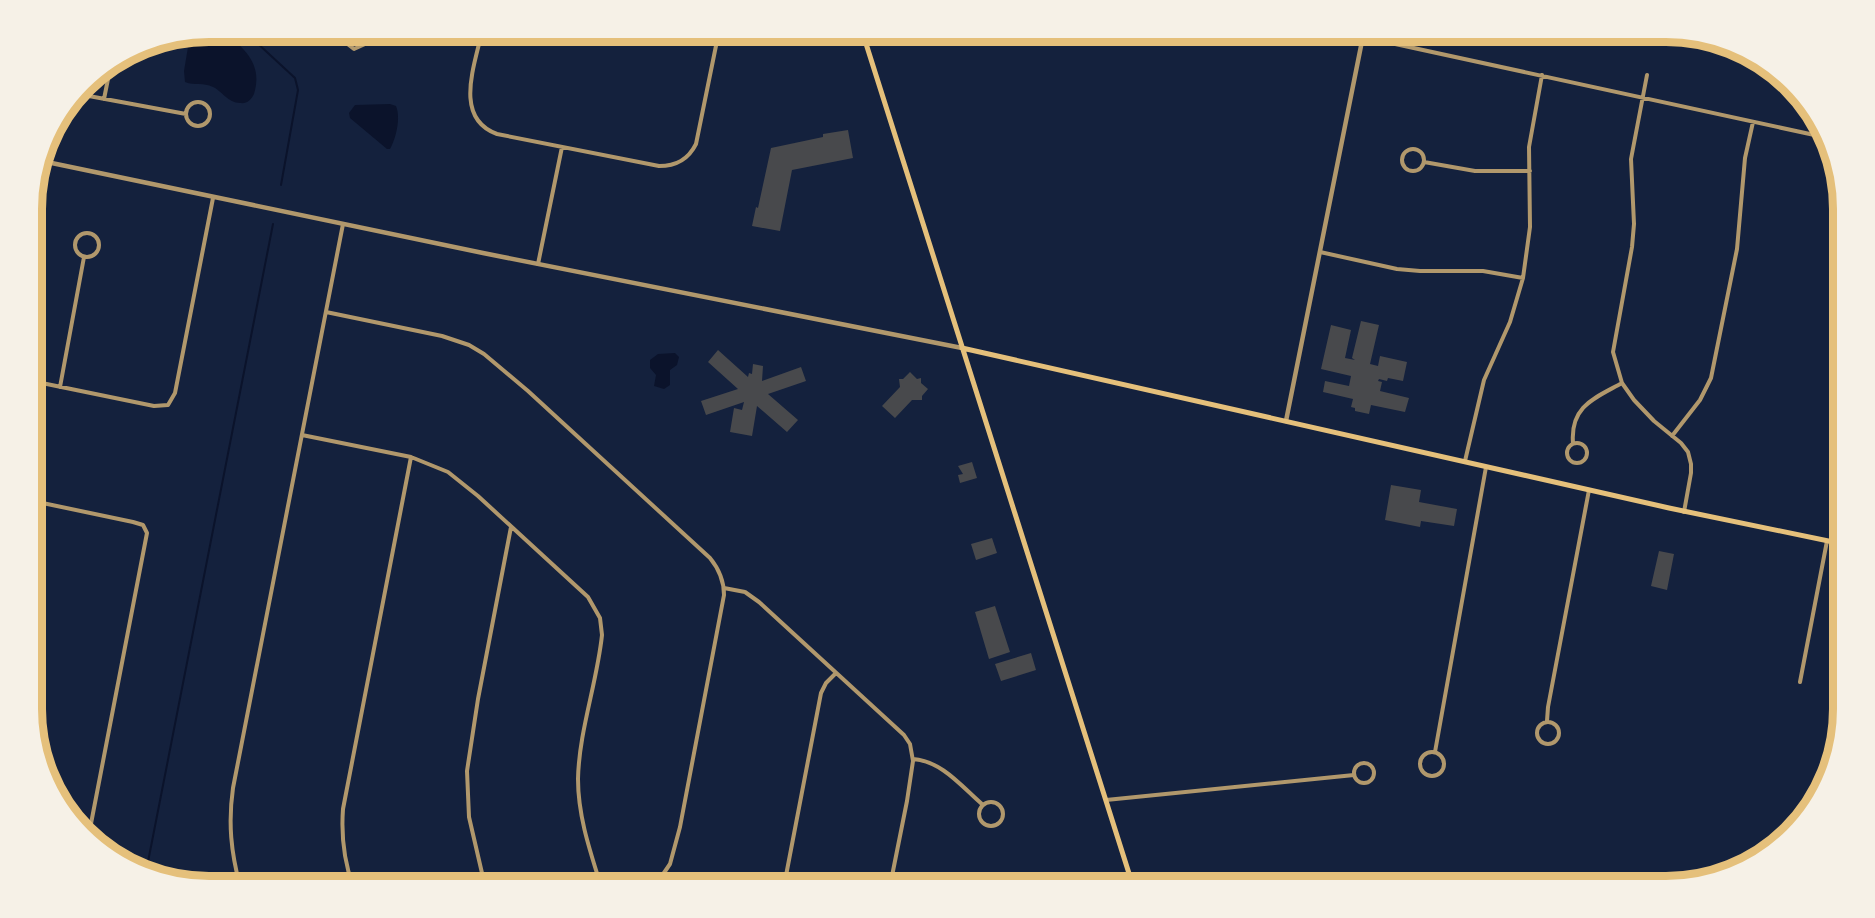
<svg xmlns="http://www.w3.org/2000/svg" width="1875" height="918" font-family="'Alegreya Sans',sans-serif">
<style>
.water{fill:#0b132b}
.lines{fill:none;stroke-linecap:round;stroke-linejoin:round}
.stream{stroke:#0b132b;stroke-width:2}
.building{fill:#48494c}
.minor{stroke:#b1986c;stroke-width:4}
.tertiary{stroke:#b1986c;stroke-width:4.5}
.secondary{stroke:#e5c07b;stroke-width:5}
.rim{fill:none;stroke:#e5c07b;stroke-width:8}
</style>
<rect width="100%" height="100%" fill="#14213d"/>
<!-- water -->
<path class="water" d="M209,31L224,32C245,49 263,64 254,94C251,100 247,104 240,103C228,103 222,91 213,87C203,82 195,86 185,82L184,71L190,35Z
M390,104L396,106C401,118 396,138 390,149H387L350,118L349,113L355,105Z
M675,353L679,357L677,365L670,370V385L664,389L654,386L656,375L650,368V360L658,354Z"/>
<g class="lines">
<!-- stream -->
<path class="stream" d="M244,31L295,78L298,90L281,185
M1632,31L1754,58
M146,872L273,224"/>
</g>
<!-- building -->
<path class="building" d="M848,130L853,158L792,170L780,231L752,226L756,207L758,208L771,148L823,137V134Z
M1361,321L1379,325L1370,364L1378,366L1380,356L1407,362L1403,381L1388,378L1387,381L1379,379L1378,381L1382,382L1380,391L1409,398L1405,412L1371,405L1369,414L1355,411V408L1351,407L1353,399L1323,392L1325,381L1349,386L1351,376L1321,369L1331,325L1351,330L1345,358L1355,360L1352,358Z
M718,350L748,377L749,373L752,374L753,364L763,366L762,381L801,367L806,381L768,394L798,420L787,432L757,406L752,436L730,432L734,408L742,410L744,402L706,415L701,401L738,389L708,362Z
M910,372L917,379L921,378V383L928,389L922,396V400H912L895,418L882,406L900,387L899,379H903Z
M972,462L977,478L960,483L958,475L963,474L958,466Z
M1391,485L1421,490L1419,502L1457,509L1454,526L1421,521L1420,527L1385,520Z
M992,538L997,553L976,560L971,544Z
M1659,551L1674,554L1667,590L1651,586Z
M995,606L1010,652L989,659L975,612Z
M1031,653L1036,670L1001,681L995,664Z"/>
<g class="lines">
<!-- minor -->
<path class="minor" d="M332,31L344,38
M345,31V42L354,49L365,44L367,37L366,31
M482,31C475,65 453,118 497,134L659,166C676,166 688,160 696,144L719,31
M555,31L566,33L576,31
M1363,37L1819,136
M1647,75L1631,159L1634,224L1632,247L1613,352L1622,383L1634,400L1654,421L1681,443L1688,452L1691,464V473L1684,512
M78,94L186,114
M104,99L111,64
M186 114a12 12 0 1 1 24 0a12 12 0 1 1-24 0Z
M1402 160a11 11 0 1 1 22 0a11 11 0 1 1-22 0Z
M1424,162L1475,171H1530
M75 245a12 12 0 1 1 24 0a12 12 0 1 1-24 0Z
M1320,252L1397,269L1420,271H1483L1523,278
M538,264L562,147
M326,312L442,336L469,345L484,354L528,391L710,558C719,569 724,580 724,595L680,827L670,864L655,886
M32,381L154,406L168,405L175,393L213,198
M60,387L84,257
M302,435L411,457L448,472L478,496L588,597L600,618L602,635C597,683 579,731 578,779C578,816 590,851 601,886
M1672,436L1700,400L1711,378L1737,249L1745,158L1753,122
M1567 453a10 10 0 1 1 20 0a10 10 0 1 1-20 0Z
M1573,443C1570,406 1595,398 1622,383
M1465,461L1484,380L1510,322L1523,278L1530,227L1529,147L1542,75
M33,501L133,522L143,525L147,533L89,834
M33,523L36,502
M724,588L745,592L759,602L904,735L910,744L913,761L907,801L890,886
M1800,682L1827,541
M1547,721L1548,707L1589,490
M1537 733a11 11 0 1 1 22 0a11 11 0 1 1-22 0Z
M1420 764a12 12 0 1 1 24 0a12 12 0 1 1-24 0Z
M1435,752L1486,467
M913,759C942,761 962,787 983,805
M1354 773a10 10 0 1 1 20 0a10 10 0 1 1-20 0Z
M1106,800L1354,775
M979 814a12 12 0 1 1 24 0a12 12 0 1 1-24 0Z
M240,886C231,852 228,823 233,788L343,224
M353,886C344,861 341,836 343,809L411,457
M485,886L469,817L467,771L478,699L511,527
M784,886L821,693L826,683L836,673"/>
<!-- tertiary -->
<path class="tertiary" d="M42,161L483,253L962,348
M1286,421L1364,31"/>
<!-- secondary -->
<path class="secondary" d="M862,31L1133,886
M962,348L1669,508L1843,544"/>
</g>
<!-- crop -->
<path d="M0 0H1875V918H0ZM209 42H1666A167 167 0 0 1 1833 209V709A167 167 0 0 1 1666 876H209A167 167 0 0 1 42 709V209A167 167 0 0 1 209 42Z" fill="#f6f1e7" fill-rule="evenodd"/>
<path class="rim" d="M209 42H1666A167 167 0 0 1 1833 209V709A167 167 0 0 1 1666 876H209A167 167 0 0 1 42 709V209A167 167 0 0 1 209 42Z"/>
</svg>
